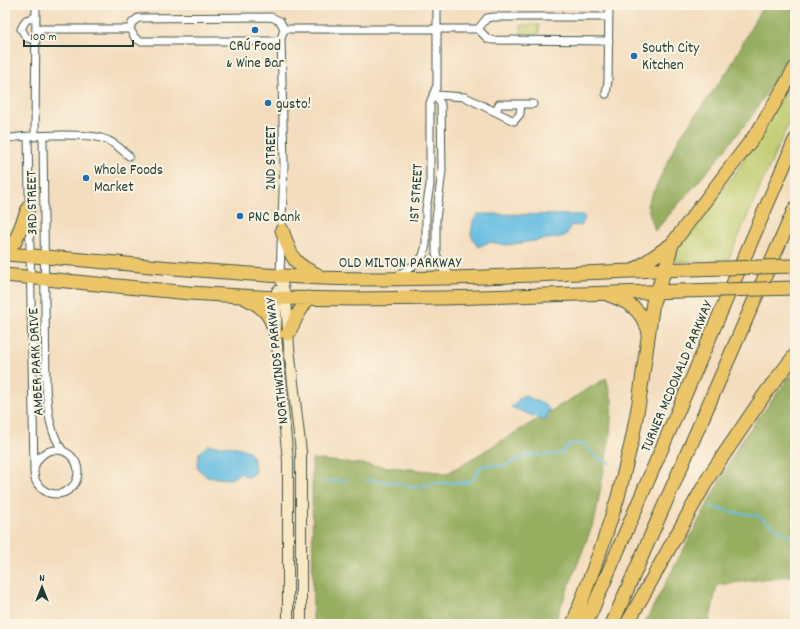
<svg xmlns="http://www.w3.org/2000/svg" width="800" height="629" font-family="Dekko,sans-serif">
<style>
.green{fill:#bdca6c;stroke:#6e8450}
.forest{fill:#96ae60;stroke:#5a764a}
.water{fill:#65bde2;stroke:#427d8b}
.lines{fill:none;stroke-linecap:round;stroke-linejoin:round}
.stream{stroke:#65bde2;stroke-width:2}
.street-casing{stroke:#3f5549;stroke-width:9}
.secondary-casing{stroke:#3f5549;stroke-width:12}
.highway-casing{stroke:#3f5549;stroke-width:15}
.street{stroke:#fff;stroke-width:7}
.secondary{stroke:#f8e8c3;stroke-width:10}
.highway{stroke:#edc569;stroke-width:13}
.highway-bridge-casing{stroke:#3f5549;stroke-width:15;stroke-linecap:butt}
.highway-bridge{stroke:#edc569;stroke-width:13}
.poi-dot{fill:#1f6fb2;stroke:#fcf5e5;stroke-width:1.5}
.labels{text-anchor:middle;stroke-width:4;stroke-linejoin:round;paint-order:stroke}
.poi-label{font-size:15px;fill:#1f3d34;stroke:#fcf5e5;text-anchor:start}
.street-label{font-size:15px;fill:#1f3d34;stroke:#fcf5e5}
</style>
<rect width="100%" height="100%" fill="#fcf5e5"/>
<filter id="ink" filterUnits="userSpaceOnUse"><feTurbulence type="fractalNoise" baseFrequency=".025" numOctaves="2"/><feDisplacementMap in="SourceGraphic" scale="8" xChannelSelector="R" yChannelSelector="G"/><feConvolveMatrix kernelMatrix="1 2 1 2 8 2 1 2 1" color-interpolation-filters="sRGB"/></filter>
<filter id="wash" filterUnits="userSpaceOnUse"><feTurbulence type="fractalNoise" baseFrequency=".012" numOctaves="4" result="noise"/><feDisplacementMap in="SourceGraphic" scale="16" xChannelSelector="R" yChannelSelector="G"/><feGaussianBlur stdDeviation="0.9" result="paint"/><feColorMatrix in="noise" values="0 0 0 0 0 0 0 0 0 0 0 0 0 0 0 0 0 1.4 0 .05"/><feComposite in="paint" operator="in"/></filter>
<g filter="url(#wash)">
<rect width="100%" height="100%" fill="#f4ddbe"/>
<!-- green -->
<path class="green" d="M521,25H539V34H521Z
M795,75V109L728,260L675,262L673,260L677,249L738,169Z"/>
<!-- forest -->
<path class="forest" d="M763,5H795V46L789,57L751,117L711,167L655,231L647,205L679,138L729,69Z
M795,370V575L717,585L709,624H644L741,441Z
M606,378L612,400L610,436L595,519L554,624H313L312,459L448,473Z"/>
<!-- water -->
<path class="water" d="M478,214L583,215L585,218L581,226L572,225L566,235L561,237L507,245L489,242L478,247L471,235L473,221Z
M523,395L545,405L549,409L545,421L511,407Z
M208,445L237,447L249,451L254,461L255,472L248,477L240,473L231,479L207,477L197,468L199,453Z"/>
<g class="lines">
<!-- stream -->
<path class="stream" d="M366,480L391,482L413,487L437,483H464L473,480L482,465L503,466L528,455L561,454L570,444H585C592,455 598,459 610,463
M323,482L346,480
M711,507L737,513L756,515L795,540"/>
</g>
</g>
<g filter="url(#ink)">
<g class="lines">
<!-- street casing -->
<g class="street-casing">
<path id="street" d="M35,17L26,20L21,29L27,38L36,40
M36,29H130
M130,29L132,23L138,18L271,17L280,21L284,29L281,39L284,165L280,276
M130,29L135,38L140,41H274L281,39
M284,29H478L488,39L492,40L609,41
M478,29L487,18L493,17H609
M606,94L608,81L609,5
M435,95L441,104L442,171L436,219V253L439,262L443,269L453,277
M435,95L465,97L514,121L520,114L521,104
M496,112L499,104H533
M28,137L34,470
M35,137L36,5
M43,137L46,387C48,410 49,432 63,451
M5,139C24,135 83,133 101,138C113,141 121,149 129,156
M396,277L417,263L423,256L426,245V209L430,185V103L437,85V5
M34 472a22 22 0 1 1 44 0a22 22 0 1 1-44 0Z"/>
</g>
<!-- secondary casing -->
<g class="secondary-casing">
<path id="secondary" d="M280,276L286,298L289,348L301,452V624
M277,291L276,335L288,461V624"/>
</g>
<!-- highway casing -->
<g class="highway-casing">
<path id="highway" d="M282,230C292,257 291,263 318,275
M5,248L15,242L29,206
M5,254C111,261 216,274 322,278C445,282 568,272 691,269
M633,271L672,244L759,130L795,68
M5,275L189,293L276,298L355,299L443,298L682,291
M609,295C631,303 640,309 649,331
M245,298C264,307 271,315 276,335
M288,334L298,314L308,298
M573,624L603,543L618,497L632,440L639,402L653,302L665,270L672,244
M586,624L795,140
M612,624L795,208
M627,624L710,475L767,391L795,355"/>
</g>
<!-- street -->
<use href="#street" class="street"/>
<!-- secondary -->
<use href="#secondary" class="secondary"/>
<!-- highway -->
<use href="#highway" class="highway"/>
<!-- highway-bridge casing -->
<g class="highway-bridge-casing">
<path id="highway-bridge" d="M691,269L795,266
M682,291L795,288"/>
</g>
<!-- highway-bridge -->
<use href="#highway-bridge" class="highway-bridge"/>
</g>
</g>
<!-- markers -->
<g class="poi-dot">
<circle cx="255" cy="30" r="4"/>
<circle cx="634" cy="56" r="4"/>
<circle cx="268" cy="103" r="4"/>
<circle cx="86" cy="178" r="4"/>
<circle cx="240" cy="216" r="4"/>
</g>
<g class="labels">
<!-- poi labels -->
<g class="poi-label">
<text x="255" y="50" text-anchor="middle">CRÚ Food<tspan x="255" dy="17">&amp; Wine Bar</tspan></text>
<text x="642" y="52">South City<tspan x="642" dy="17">Kitchen</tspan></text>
<text x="276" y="108">gusto!</text>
<text x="94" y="174">Whole Foods<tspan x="94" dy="17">Market</tspan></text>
<text x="248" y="221">PNC Bank</text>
</g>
<!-- street labels -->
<g class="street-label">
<text transform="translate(270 158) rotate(-90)" y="5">2ND STREET</text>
<text transform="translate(415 193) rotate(-86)" y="5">1ST STREET</text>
<text transform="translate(31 203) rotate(-91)" y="5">3RD STREET</text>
<text x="400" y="267">OLD MILTON PARKWAY</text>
<text transform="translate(276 361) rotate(-96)" y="5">NORTHWINDS PARKWAY</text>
<text transform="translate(35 362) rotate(-93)" y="5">AMBER PARK DRIVE</text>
<text transform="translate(676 376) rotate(-67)" y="5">TURNER MCDONALD PARKWAY</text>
</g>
</g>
<!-- margin -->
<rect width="800" height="629" fill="none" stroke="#fcf5e5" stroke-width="20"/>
<!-- north arrow -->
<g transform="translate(42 587)" stroke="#fcf5e5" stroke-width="3" paint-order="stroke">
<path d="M0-3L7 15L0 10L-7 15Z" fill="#1f3d34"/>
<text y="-6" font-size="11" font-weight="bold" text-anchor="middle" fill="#1f3d34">N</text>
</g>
<!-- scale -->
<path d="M24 40v6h109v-6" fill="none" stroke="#1f3d34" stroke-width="2"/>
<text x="30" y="40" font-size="12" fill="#1f3d34" stroke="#fcf5e5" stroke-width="3" paint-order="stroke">100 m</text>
</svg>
